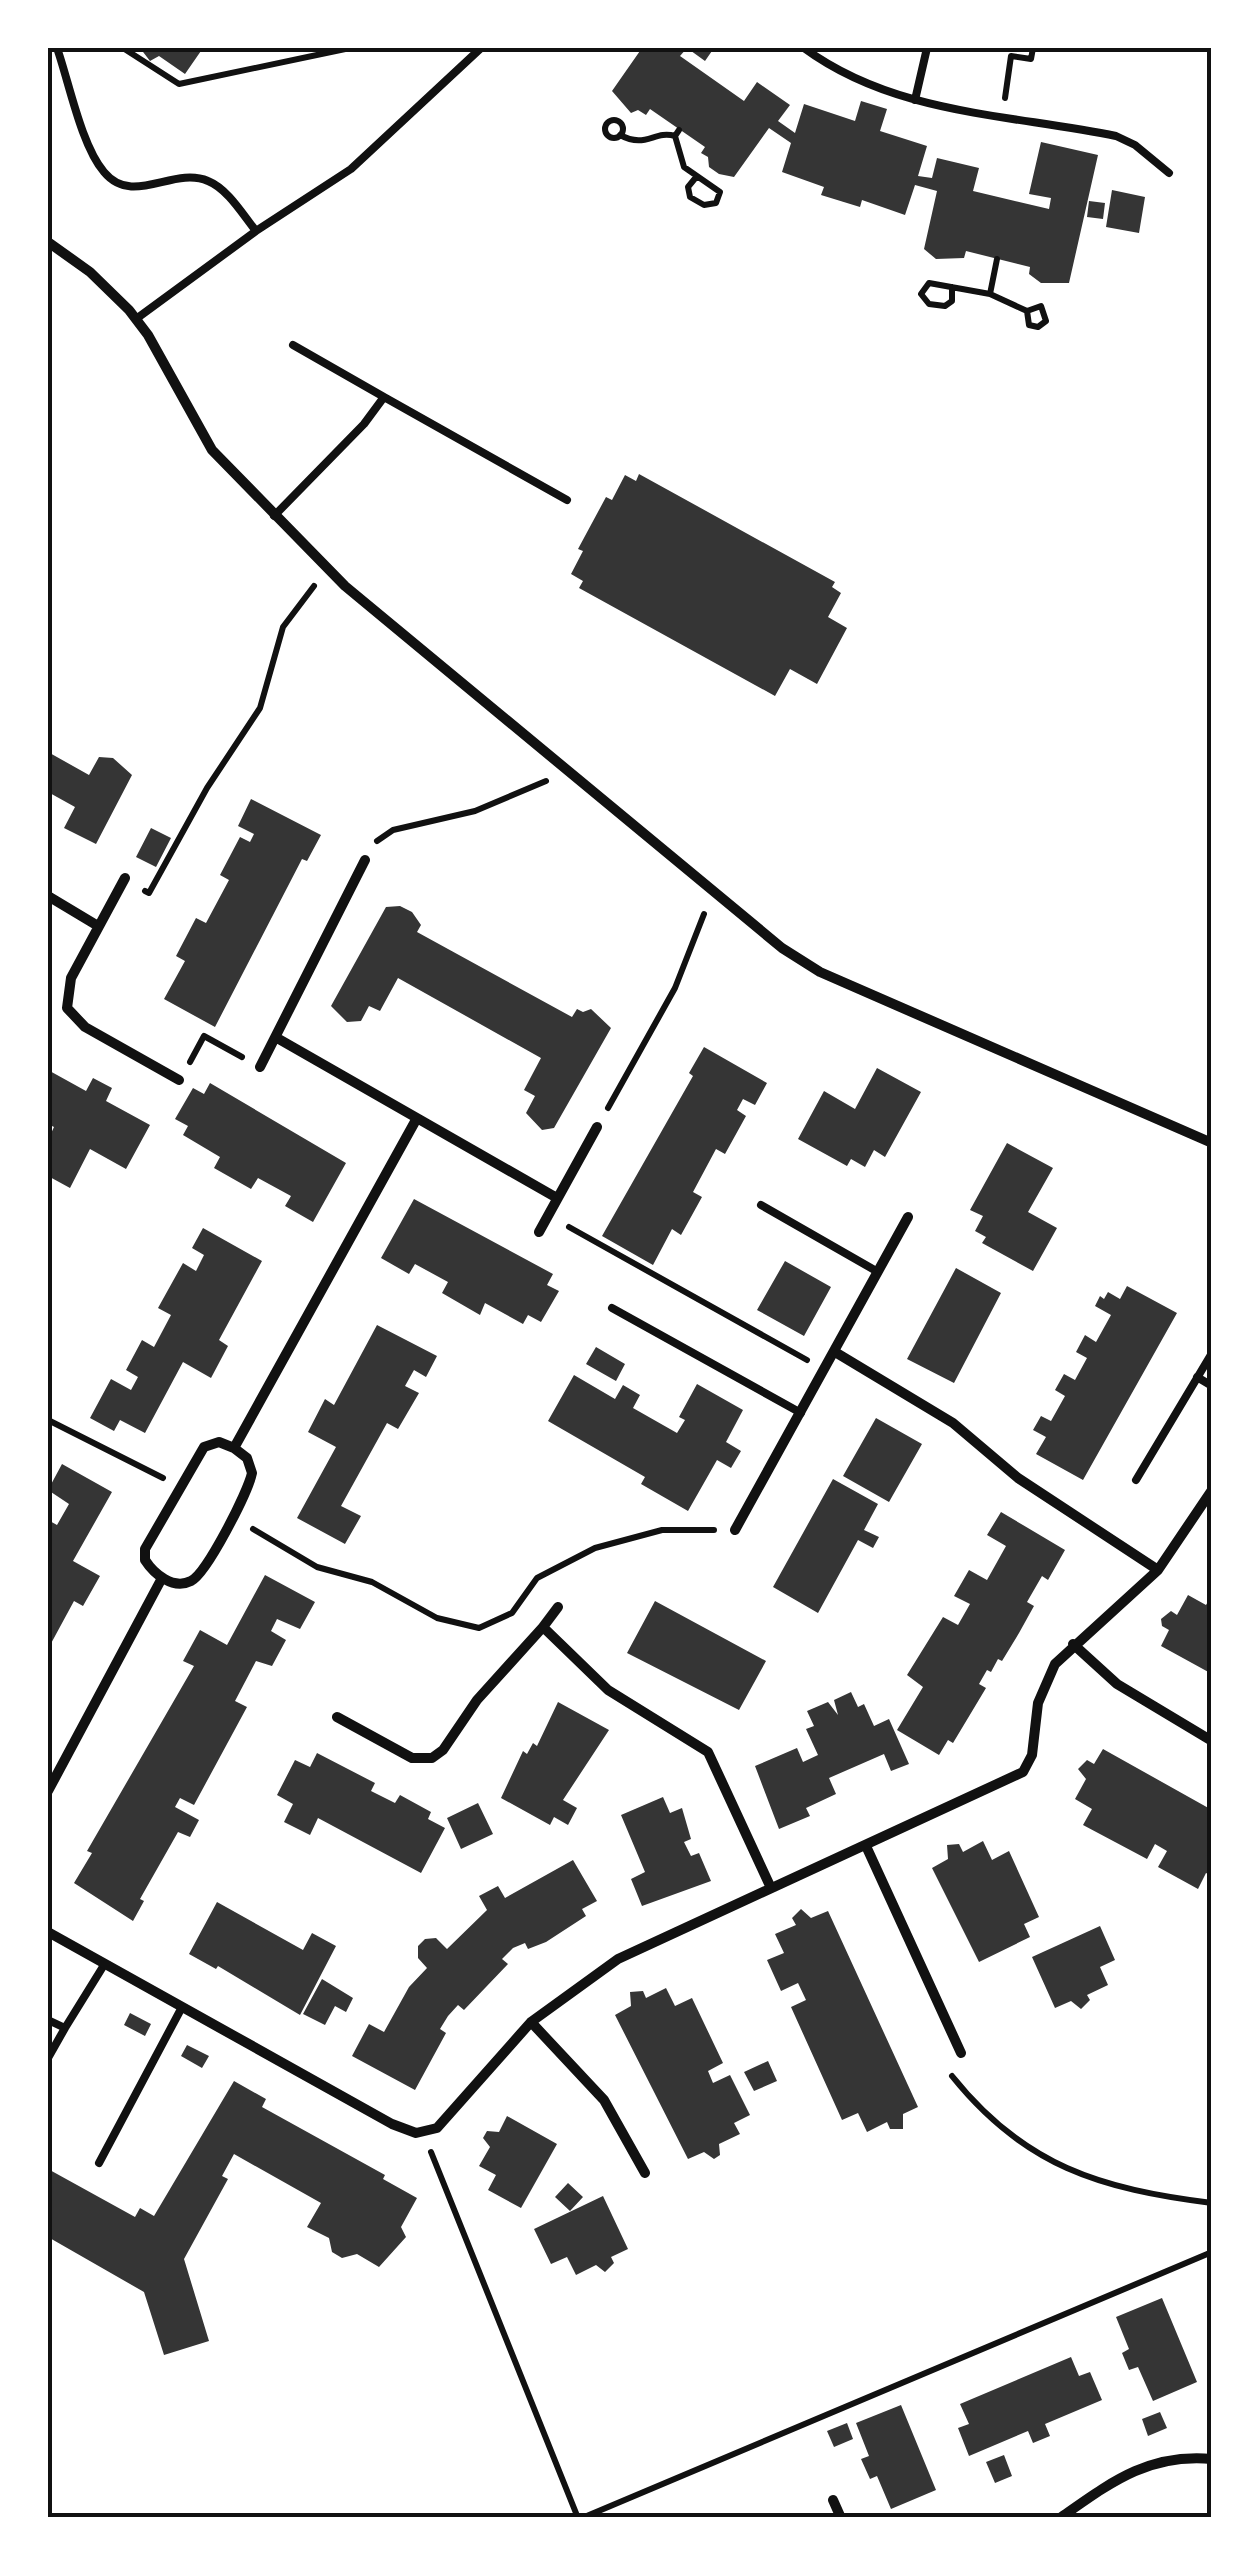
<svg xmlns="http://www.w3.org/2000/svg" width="1259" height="2565" font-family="Commissioner,sans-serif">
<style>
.building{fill:#353535}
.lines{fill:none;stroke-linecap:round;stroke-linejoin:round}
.path{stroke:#111;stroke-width:6}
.service{stroke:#111;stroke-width:8}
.minor{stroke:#111;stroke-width:10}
.neatline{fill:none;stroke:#111;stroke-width:4}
</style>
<rect width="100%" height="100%" fill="#fff"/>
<!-- building -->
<path class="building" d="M140,48H203L185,74L159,56L150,61Z
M642,48H714L705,61L687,48L680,56L744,101L757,82L790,105L778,121L795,133L804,104L855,121L861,101L887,109L880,131L927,146L918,176L932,178L937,158L979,168L973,191L1049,209L1051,198L1029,194L1041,142L1098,155L1069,283H1041L1029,274L1030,267L966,251L964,258L936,259L924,249L937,191L915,185L905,215L862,200L860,207L821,195L824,187L782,172L791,143L769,128L734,177L719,174L709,167L708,157L701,153L705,147L650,109L646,115L638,110L631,113L612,91Z
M1112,190L1145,197L1139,233L1106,227Z
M1089,201L1105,203L1103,219L1087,217Z
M639,474L835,582L832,587L841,593L828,617L847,628L817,684L790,669L775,696L579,588L583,581L571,574L583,551L578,549L606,497L612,500L625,475L636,481Z
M48,752L89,775L99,757L113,758L132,775L96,844L64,828L75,807L48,792Z
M251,799L321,835L307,861L302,859L215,1027L164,999L185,961L176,956L196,918L206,923L229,880L220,875L240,837L250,842L254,834L238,826Z
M151,828L171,838L156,867L136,857Z
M400,906L412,912L421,925L417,932L572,1017L577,1009L583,1012L591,1009L611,1028L554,1128L542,1130L526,1113L535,1096L524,1090L541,1058L398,978L380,1011L369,1006L361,1021L347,1022L331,1006L386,907Z
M704,1047L767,1083L755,1105L743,1099L737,1110L746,1116L725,1154L716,1149L693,1192L702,1197L681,1235L672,1229L653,1265L602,1236L693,1076L689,1073Z
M877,1068L921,1092L885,1157L874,1150L865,1167L851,1159L847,1166L798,1139L824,1091L855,1109Z
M48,1070L86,1091L93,1078L112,1088L106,1101L150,1125L126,1169L90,1149L70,1188L48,1176V1140L54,1127L48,1124Z
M210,1083L346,1163L313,1222L285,1206L291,1196L258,1178L251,1189L214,1168L220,1157L183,1135L188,1126L175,1119L193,1088L204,1094Z
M1007,1143L1053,1168L1028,1212L1057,1228L1033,1271L982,1243L986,1237L975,1231L983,1216L970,1210Z
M414,1199L553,1274L547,1285L559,1291L541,1322L528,1315L523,1324L485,1303L480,1315L442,1293L448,1282L415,1264L409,1274L381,1258Z
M203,1228L262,1261L219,1340L228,1346L211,1378L183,1362L145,1433L120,1420L114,1431L90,1418L111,1379L131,1390L138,1377L126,1370L142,1340L154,1347L171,1315L158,1308L183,1263L196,1271L204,1255L192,1248Z
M785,1261L831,1287L804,1336L757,1310Z
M956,1268L1001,1293L954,1383L907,1359Z
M1127,1286L1177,1313L1083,1480L1036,1454L1046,1437L1033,1430L1041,1416L1051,1421L1065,1396L1055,1390L1064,1374L1075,1380L1087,1358L1076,1352L1085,1335L1096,1342L1111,1315L1095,1306L1100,1296L1104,1299L1108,1292L1120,1299Z
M377,1325L437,1356L426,1377L414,1370L405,1386L419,1393L398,1429L387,1423L341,1506L361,1516L345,1544L297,1518L336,1447L308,1432L325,1399L334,1405Z
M596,1347L625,1364L616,1381L586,1364Z
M574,1375L615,1399L623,1385L640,1395L633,1408L677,1433L685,1420L679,1417L697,1384L743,1410L726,1442L741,1451L731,1468L717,1460L688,1511L641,1484L645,1477L548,1421Z
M876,1418L922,1444L889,1502L843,1476Z
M62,1464L112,1492L73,1561L100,1576L83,1606L74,1601L48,1649V1520L57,1525L69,1504L48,1490Z
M833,1479L878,1504L864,1530L879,1537L873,1548L858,1540L818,1613L773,1587Z
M1001,1512L1065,1550L1048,1580L1042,1576L1027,1602L1034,1606L1019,1633L1002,1661L998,1659L991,1672L987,1670L979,1684L986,1688L953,1743L948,1740L939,1755L897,1730L923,1687L907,1675L943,1617L958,1625L970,1604L954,1596L969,1570L987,1580L1006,1546L987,1535Z
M265,1575L315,1602L300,1629L277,1619L271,1631L286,1640L272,1666L256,1661L235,1701L247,1707L194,1805L180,1798L175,1807L199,1820L190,1837L178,1832L140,1899L144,1901L133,1921L74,1883L92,1853L87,1851L194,1666L183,1661L200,1630L227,1645Z
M1188,1595L1206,1605L1212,1595V1674L1161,1646L1169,1630L1162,1626L1161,1619L1171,1611L1177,1615Z
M655,1601L766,1661L739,1710L627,1653Z
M851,1692L858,1707L864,1704L874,1726L889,1719L909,1764L891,1771L884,1754L829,1778L836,1794L806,1808L810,1816L779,1829L755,1766L797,1748L803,1762L818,1755L806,1729L814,1726L807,1711L828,1702L838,1715L834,1700Z
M558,1702L609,1730L563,1800L577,1808L568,1825L554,1817L550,1825L501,1798L523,1751L527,1754L533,1743L537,1746Z
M1103,1749L1212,1810V1876L1206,1873L1198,1889L1158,1867L1167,1851L1155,1844L1147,1859L1083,1825L1092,1809L1075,1799L1086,1779L1078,1769L1087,1760L1094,1764Z
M317,1753L375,1783L371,1791L395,1803L400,1795L431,1812L428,1819L445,1828L421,1873L318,1818L310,1835L284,1822L293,1804L277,1795L295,1760L310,1767Z
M663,1797L670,1813L682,1808L691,1839L684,1842L691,1856L699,1853L711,1881L642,1906L631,1879L645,1872L621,1815Z
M478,1803L493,1834L461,1849L447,1818Z
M983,1841L992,1860L1009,1851L1039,1917L1024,1924L1030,1937L979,1962L932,1868L948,1859L947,1845L959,1844L963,1852Z
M573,1860L597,1901L582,1909L586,1916L546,1942L528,1949L525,1943L513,1948L502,1959L508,1964L464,2010L458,2005L448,2016L440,2029L446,2033L415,2090L352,2056L369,2024L384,2032L409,1987L427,1968L418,1958V1946L425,1939L436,1938L447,1949L487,1910L479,1896L498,1886L505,1898Z
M217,1902L303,1950L312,1933L336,1946L300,2015L218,1966L216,1969L189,1954Z
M801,1909L811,1918L828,1911L918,2107L903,2114V2129H890L887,2122L867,2132L858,2113L842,2120L791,2007L806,2000L798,1983L781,1991L767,1960L784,1953L775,1934L796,1925L792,1918Z
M1100,1926L1115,1960L1100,1967L1108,1985L1087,1995L1090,2000L1081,2009L1071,2001L1055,2008L1032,1957Z
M322,1979L353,1998L346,2012L335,2006L325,2025L303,2014Z
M666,1988L675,2006L692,1998L723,2063L708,2071L713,2083L730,2075L750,2115L734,2123L740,2134L719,2144L720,2155L714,2159L704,2152L688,2159L615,2015L631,2006L630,1992L643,1991L646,1998Z
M130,2013L151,2024L145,2036L124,2025Z
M187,2045L209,2056L202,2068L181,2056Z
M768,2061L777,2081L754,2091L744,2072Z
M234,2081L266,2099L262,2107L385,2175L383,2179L417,2198L401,2227L406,2237L379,2267L357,2254L342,2258L332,2252L329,2238L307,2227L321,2203L234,2154L222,2176L228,2179L184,2259L209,2341L164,2355L144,2292L48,2237V2169L135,2217L140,2208L154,2216Z
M507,2116L557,2144L521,2208L488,2190L496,2175L479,2166L490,2147L483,2138L487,2131L499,2132Z
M568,2183L583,2197L570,2211L555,2197Z
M603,2196L628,2249L611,2257L614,2263L605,2272L596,2265L576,2275L567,2257L551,2264L534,2229Z
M1162,2298L1197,2382L1153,2401L1138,2367L1129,2370L1122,2353L1129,2349L1116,2317Z
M1071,2357L1079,2376L1090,2372L1102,2400L1045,2424L1050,2436L1033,2443L1028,2431L969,2456L958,2428L969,2424L960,2404Z
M901,2405L936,2490L891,2509L877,2476L870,2479L861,2459L869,2456L856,2423Z
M1160,2412L1167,2428L1148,2436L1142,2419Z
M847,2423L853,2439L834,2447L827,2431Z
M1004,2455L1012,2476L995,2483L986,2462Z"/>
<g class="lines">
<!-- path -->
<path class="path" d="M123,48L179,84L350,48
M1084,48H1091
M1005,98L1011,56L1031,59L1033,48
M605 129a9 9 0 1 1 18 0a9 9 0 1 1-18 0Z
M620,135C646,149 654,130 675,136L679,130
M675,136L684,167L720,192L716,203L704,205L690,197L688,187L697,176
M997,259L990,294L1027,311L1041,306L1046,321L1038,327L1029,325L1027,311
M952,287V301L945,306L929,304L921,294L929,283L990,294
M377,841L393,830L475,811L546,781
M145,891L149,893L207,788L260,708L283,627L314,586
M190,1062L204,1036L242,1057
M608,1108L675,988L704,914
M569,1227L807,1360
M48,1420L163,1478
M253,1529L317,1567L372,1582L437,1618L479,1628L512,1613L537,1578L595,1548L662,1530H714
M952,2076C1024,2166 1100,2189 1212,2203
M431,2152L578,2518
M582,2518L1212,2252"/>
<!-- service -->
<path class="service" d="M57,48C69,82 81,145 104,172C133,207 173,166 208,181C228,189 243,215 256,231L136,319
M804,48C895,115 1009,114 1116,136L1135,145L1169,173
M915,100L927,48
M256,231L351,169L481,48
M384,397L567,500
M274,516L364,424L384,397L293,345
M761,1205L878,1272
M612,1308L801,1413
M1197,1377L1212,1386
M1136,1480L1212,1353
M48,2020L65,2028L104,1965
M48,2058L65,2028
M99,2163L181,2009"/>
<!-- minor -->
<path class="minor" d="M48,242L90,272L129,310L148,335L212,450L345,586L782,948L820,972L1212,1143
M125,878L71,978L67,1008L85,1027L179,1080
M48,896L98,926
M277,1038L557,1198
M260,1067L365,860
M539,1232L597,1127
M835,1352L953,1423L1018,1478L1158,1570
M234,1448L219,1442L204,1447L145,1549V1560C154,1574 173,1590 191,1581C207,1573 248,1492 252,1473L247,1458L234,1448L417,1118
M735,1530L908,1217
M543,1627L558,1607
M1073,1644L1117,1684L1212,1741
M337,1717L412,1758H432L443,1750L477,1700L543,1627L608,1690L708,1752L771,1888
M48,1791L162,1578
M866,1846L961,2053
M48,1932L392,2124L416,2133L437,2128L531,2022L618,1959L1023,1772L1032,1755L1038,1703L1055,1664L1158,1570L1212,1490
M531,2022L604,2100L645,2173
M833,2500L841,2518
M1060,2518C1110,2483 1148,2453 1212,2459"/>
</g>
<!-- border -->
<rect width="1259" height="2565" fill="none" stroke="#ffffff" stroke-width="100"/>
<rect x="50" y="50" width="1159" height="2465" class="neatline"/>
</svg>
